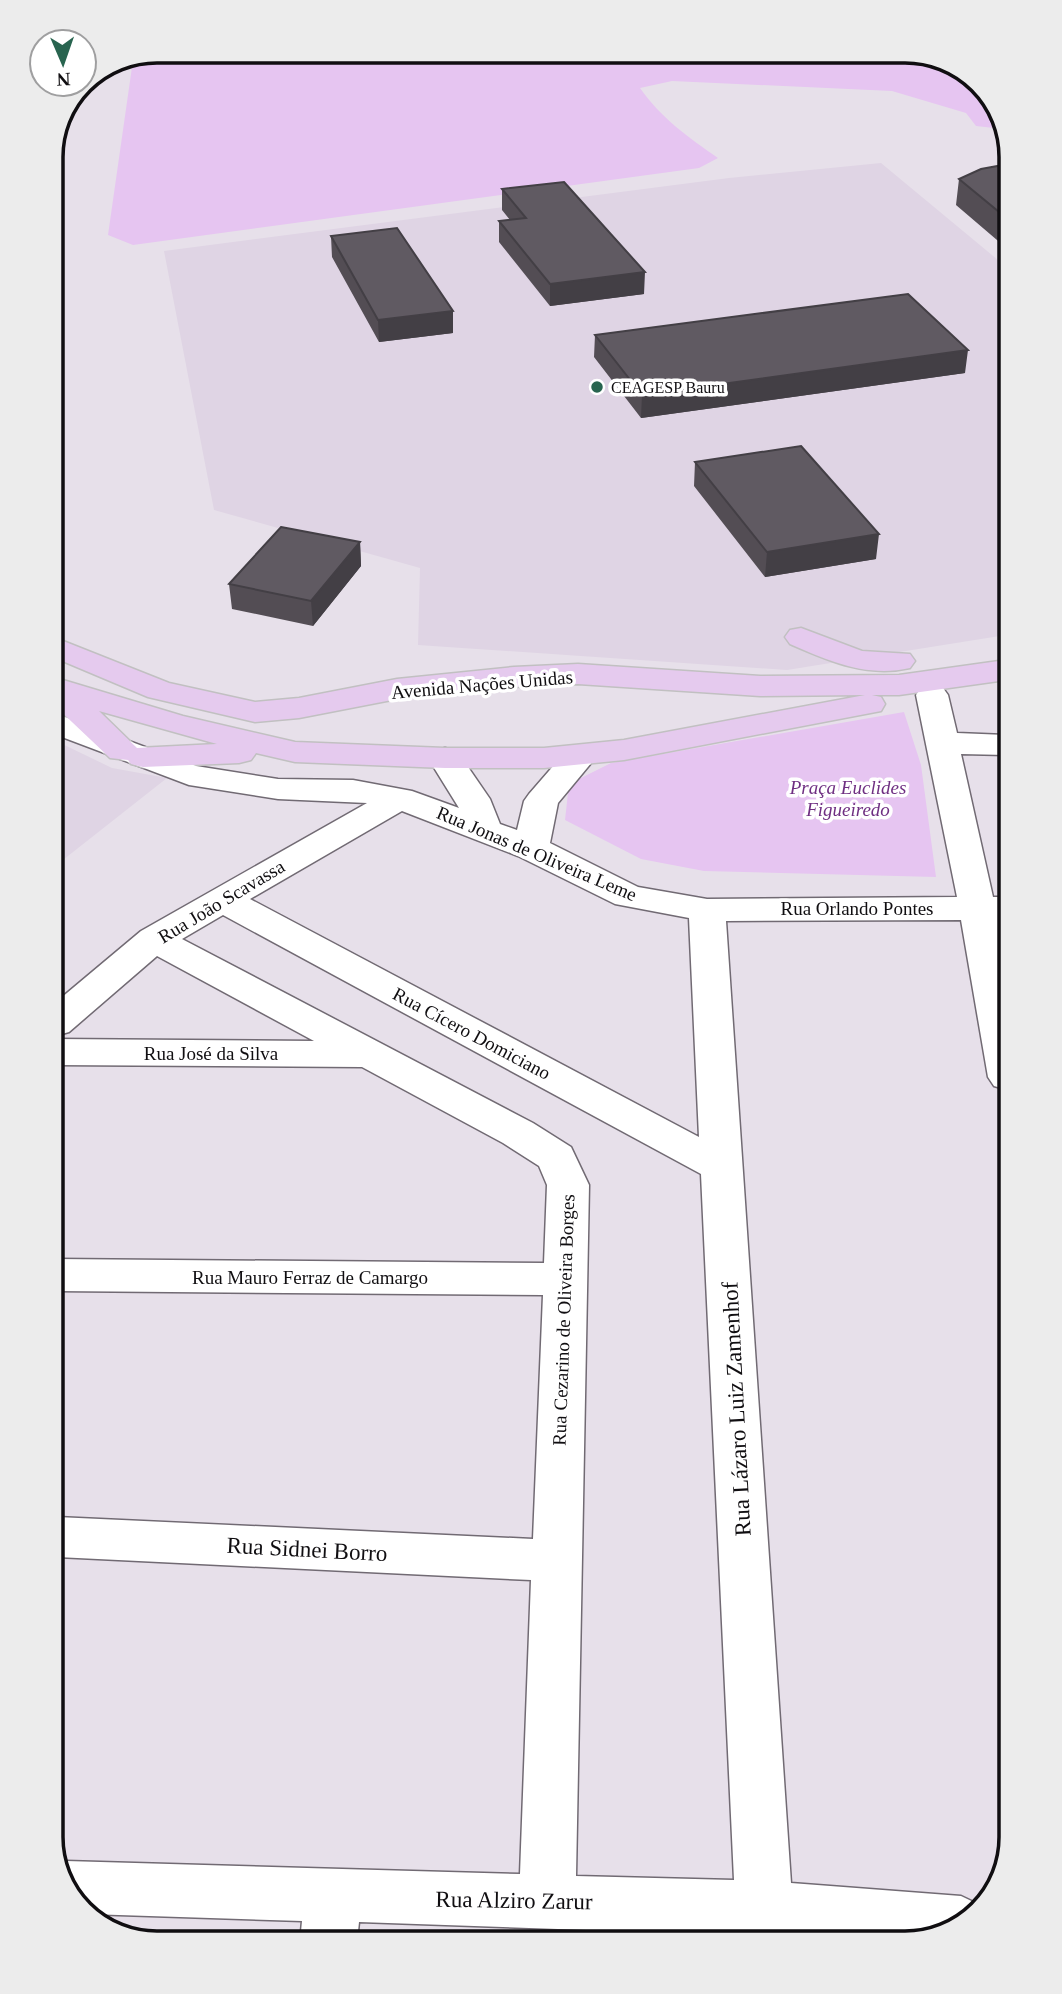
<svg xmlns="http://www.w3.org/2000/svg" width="1062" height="1994" font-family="'Times New Roman',serif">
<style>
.built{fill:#dfd4e4}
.green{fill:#e6c5f1}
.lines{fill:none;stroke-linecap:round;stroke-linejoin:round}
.minor-casing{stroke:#716a73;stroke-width:3}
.major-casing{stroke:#c1c0c1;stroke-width:3}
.minor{fill:#fff;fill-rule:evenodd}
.major{fill:#e5caee;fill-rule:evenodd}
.wall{fill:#534d54}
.shaded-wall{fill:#433f45}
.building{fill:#605a62;stroke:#433f45;stroke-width:2}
.poi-dot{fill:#28644f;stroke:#fff;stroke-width:2.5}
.labels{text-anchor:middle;stroke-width:7;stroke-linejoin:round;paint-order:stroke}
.far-poi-label{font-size:16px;fill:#100e11;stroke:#fff;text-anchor:start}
.street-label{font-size:19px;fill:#100e11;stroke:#fff}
.park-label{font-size:19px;font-style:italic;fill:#6f2f82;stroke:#fff}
.near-street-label{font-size:23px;fill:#100e11;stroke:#fff}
.rim{fill:none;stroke:#100e11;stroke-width:3.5}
</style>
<rect width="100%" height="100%" fill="#e7e0ea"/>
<!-- built -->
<path class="built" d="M881,163L1004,265L1006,635L787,670L418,645L420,568L214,510L164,251L729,178Z
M54,740L112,768L167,778L54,867Z"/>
<!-- green -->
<path class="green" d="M157,51H913L965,69L1003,116V129L976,126L966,113L892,91L672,81L640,88C661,118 688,137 718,158L699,168L133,245L108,235L133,60Z
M904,712L921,765L936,877L704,871L641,859L565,820L569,784L611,763Z"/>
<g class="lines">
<!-- minor casing -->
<g class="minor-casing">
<path id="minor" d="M932,685L943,688L948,695L957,733L1006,735V755L961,754L993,897H1007V919H998L1007,968L1008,1090L994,1086L988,1077L961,920L726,921L791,1883L961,1896L982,1906L946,1935L787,1937L359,1922L357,1941L300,1942L302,1921L88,1914L59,1878V1863L66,1861L520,1874L531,1580L57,1557V1517L533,1539L543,1295L56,1291V1259L544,1263L547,1185L539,1166L503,1143L362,1067L55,1065V1039L314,1041L157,956L69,1032L55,1036V1003L141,931L367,803L278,799L189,785L54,734V713L196,766L278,779L353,780L412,791L459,808L428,758L433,751L445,748L457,751L490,799L500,824L517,830L524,801L529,794L568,749L580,746L592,749L597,756L558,803L550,843L638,887L707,899L957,897L916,695L921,688ZM402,811L518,856L615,904L689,918L699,1137L250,899ZM223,915L701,1174L734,1880L576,1876L589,1185L571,1147L533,1123L182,939Z"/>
</g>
<!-- major casing -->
<g class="major-casing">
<path id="major" d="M801,628L862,651L910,654L915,661L910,668C867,678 829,661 790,644L785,637L790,630Z
M53,637L169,683L255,702L299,698L397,679L514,667L578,664L760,676L899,675L1006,660V680L899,695H872L881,697L885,704L881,711L624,760L544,768H445L295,762L256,753L251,760L239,763L143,767L131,764L128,760L110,758L54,705L53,677L183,716L295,742L445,748H544L624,740L865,695L760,696L578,684L514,687L397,699L299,718L255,722L148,697L53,657ZM99,711L217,744L137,748Z"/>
</g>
<!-- minor -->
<use href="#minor" class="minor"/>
<!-- major -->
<use href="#major" class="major"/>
</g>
<!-- wall -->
<path class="wall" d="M1003,165L1004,246L956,205L959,179Z
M502,189L644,294L550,306L499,242V221L510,220L502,210Z
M331,236L453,311V333L379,342L332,257Z
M595,335L965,373L641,418L594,357Z
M695,462L876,559L765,577L694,486Z
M360,542L361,566L313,626L232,609L229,584Z"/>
<!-- shaded-wall -->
<path class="shaded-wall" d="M645,272L644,294L550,306V284Z
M453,311V333L379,342L378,320Z
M968,350L965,373L641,418L642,395Z
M879,534L876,559L765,577L767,552Z
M360,542L361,566L313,626L311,601Z"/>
<!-- building -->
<path class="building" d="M1003,165L1004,216L959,179L981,169Z
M564,182L645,272L550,284L499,221L526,218L502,189Z
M397,228L453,311L378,320L331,236Z
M908,294L968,350L642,395L595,335Z
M801,446L879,534L767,552L695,462Z
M281,527L360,542L311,601L229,584Z"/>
<!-- markers -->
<circle class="poi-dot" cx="597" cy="387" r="7"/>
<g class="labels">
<!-- far-poi labels -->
<g class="far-poi-label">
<text x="611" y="393">CEAGESP Bauru</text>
</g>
<!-- street labels -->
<g class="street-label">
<text transform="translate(482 684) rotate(-5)" y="7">Avenida Nações Unidas</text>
<text transform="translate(537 853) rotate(23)" y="7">Rua Jonas de Oliveira Leme</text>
<text transform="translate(221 901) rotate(-31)" y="7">Rua João Scavassa</text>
<text x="857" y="915">Rua Orlando Pontes</text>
<text transform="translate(472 1033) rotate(28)" y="7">Rua Cícero Domiciano</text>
<text x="211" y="1060">Rua José da Silva</text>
<text x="310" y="1284">Rua Mauro Ferraz de Camargo</text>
<text transform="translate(563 1320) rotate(-88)" y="7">Rua Cezarino de Oliveira Borges</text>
</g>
<!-- park labels -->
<g class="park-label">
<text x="848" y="794">Praça Euclides<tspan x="848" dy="22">Figueiredo</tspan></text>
</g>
<!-- near-street labels -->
<g class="near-street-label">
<text transform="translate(736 1409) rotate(-93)" y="8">Rua Lázaro Luiz Zamenhof</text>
<text transform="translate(307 1549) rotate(3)" y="8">Rua Sidnei Borro</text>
<text transform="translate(514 1900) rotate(1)" y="8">Rua Alziro Zarur</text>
</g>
</g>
<!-- crop -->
<path d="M0 0H1062V1994H0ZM157 63H905A94 94 0 0 1 999 157V1837A94 94 0 0 1 905 1931H157A94 94 0 0 1 63 1837V157A94 94 0 0 1 157 63Z" fill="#ececec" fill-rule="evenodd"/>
<path class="rim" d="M157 63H905A94 94 0 0 1 999 157V1837A94 94 0 0 1 905 1931H157A94 94 0 0 1 63 1837V157A94 94 0 0 1 157 63Z"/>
<!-- north arrow -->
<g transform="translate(63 63) rotate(178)"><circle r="33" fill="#ffffff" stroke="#9f9fa0" stroke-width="2"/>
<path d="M0-5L12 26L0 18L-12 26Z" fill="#28644f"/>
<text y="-10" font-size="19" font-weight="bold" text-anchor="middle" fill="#100e11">N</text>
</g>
</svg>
